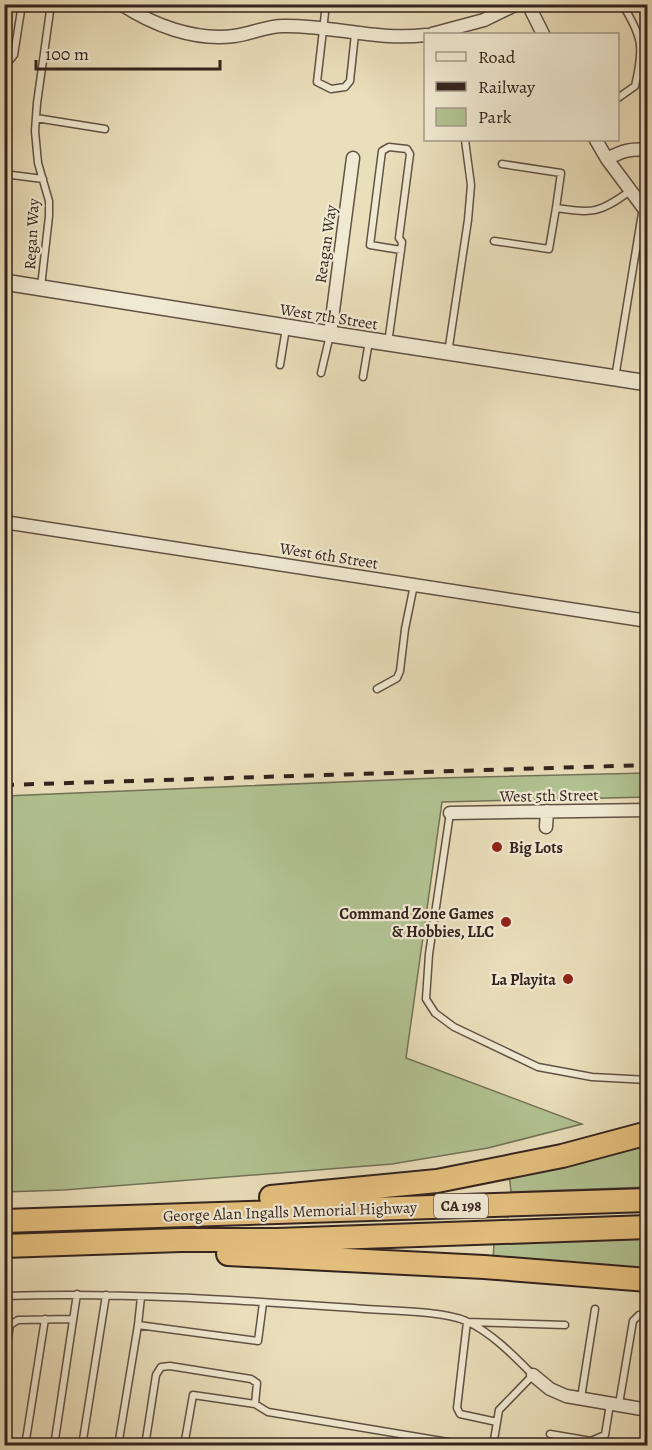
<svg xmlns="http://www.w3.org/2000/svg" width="652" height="1450" font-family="Alegreya,serif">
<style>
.green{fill:#b2c393;stroke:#727358;stroke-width:1.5}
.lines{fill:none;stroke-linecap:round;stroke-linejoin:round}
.service-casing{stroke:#615245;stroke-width:9}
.minor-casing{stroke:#615245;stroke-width:15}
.tertiary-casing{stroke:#615245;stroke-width:18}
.motorway-casing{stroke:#33231e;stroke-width:26}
.service{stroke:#f1ead3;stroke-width:6}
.minor{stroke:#f1ead3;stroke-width:12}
.tertiary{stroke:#f1ead3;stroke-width:15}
.motorway{stroke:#e5c07e;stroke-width:22}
.rail{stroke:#33231e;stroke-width:4;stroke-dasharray:10 10;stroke-linecap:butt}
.poi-dot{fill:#8f2418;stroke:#f1ead3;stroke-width:2}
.labels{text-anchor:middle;stroke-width:4.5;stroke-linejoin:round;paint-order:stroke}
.shield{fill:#f1ead3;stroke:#6c5f54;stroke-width:1.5}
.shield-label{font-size:15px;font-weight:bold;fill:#33231e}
.street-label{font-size:16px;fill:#33231e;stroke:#f1ead3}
.poi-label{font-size:16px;font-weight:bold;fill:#33231e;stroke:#f1ead3;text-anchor:end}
</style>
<rect width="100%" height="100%" fill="#eadfbb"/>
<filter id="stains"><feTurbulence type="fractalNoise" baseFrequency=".00333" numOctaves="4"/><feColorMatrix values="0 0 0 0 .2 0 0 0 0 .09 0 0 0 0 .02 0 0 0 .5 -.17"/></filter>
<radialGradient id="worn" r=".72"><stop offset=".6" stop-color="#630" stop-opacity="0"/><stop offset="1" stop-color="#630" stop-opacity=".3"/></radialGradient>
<!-- green -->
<path class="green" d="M647,773V797L442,802L406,1058L582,1124L488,1148L392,1164L64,1190L5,1192V796L437,778Z
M647,1139V1187L511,1192L509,1173Z
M647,1239V1275L493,1262L494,1242Z"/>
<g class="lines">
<!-- service casing -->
<g class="service-casing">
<path id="service" d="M326,4L317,82L331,89L345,87L350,81L355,34
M4,59L10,60L14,55L22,4
M618,98L635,86C644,48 643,37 622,4
M36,118L105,129
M502,164L561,173L556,208
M4,174L43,179
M494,241L549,249L556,208C594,213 598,214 630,191
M41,287L49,216V201L38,163L35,131L37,103L51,4
M388,343L401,250L402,242L399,238L410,154L407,149L389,147L382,151L370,245L401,250
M448,353L468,220L471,185L465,140
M280,365L286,328
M321,373L330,335
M363,377L369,341
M615,378L643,207
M377,689L397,678L400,671L405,629L414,585
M450,813L429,954L426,999L435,1013L454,1027L538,1067L592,1077L648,1080
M4,1296C121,1292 238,1300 354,1308C383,1311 440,1310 466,1321C492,1333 513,1355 533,1375L499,1410L493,1446
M138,1325L141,1297
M4,1361L10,1325L18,1320L73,1319
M581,1398L595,1309
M619,1404L633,1321L639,1315L648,1314
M497,1422L460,1414L457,1408L467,1322L565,1325
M550,1434L591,1441L605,1435L610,1404
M25,1446L45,1319
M54,1446L77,1294
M82,1446L106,1295
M118,1446L138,1325L258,1341L263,1303
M145,1446L156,1375L161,1367L170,1366L251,1379L257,1383L255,1404
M184,1446L193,1395L255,1404L268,1412L472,1446"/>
</g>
<!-- minor casing -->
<g class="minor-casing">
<path id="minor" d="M121,4C153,25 194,41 234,36C250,34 267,26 283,26C332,25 376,41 426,35
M528,4L543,34
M432,34L484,20L517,4
M596,140L607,159L648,214
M607,159C622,151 631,148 648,150
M330,334L353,158
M4,522L648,621
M450,813L648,810
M546,827L547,811
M533,1375L550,1389L566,1396L648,1410"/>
</g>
<!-- tertiary casing -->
<g class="tertiary-casing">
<path id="tertiary" d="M4,282L330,334L648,383"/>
</g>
<!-- motorway casing -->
<g class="motorway-casing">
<path id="motorway" d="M271,1197L437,1181L562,1156L648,1133
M4,1221L648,1200
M4,1246L181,1240H277L648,1227
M228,1254L484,1267L648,1280"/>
</g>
<!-- service -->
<use href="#service" class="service"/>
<!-- minor -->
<use href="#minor" class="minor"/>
<!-- tertiary -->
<use href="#tertiary" class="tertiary"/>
<!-- motorway -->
<use href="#motorway" class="motorway"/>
<!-- rail -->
<path class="rail" d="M4,785L648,765"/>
</g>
<!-- markers -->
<g class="poi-dot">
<circle cx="497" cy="847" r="6"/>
<circle cx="506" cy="922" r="6"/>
<circle cx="568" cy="979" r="6"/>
</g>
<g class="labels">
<!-- shield labels -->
<rect class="shield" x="434" y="1194" width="54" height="24" rx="4.5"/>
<g class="shield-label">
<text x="461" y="1211">CA 198</text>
</g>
<!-- street labels -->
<g class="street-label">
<text transform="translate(31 234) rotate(-87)" y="6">Regan Way</text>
<text transform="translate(325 244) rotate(-82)" y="6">Reagan Way</text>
<text transform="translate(329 316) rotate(9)" y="6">West 7th Street</text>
<text transform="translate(329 555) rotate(9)" y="6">West 6th Street</text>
<text transform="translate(549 795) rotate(-1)" y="6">West 5th Street</text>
<text transform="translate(290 1211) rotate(-2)" y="6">George Alan Ingalls Memorial Highway</text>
</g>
<!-- poi labels -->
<g class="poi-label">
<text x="509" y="853" text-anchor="start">Big Lots</text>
<text x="494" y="919">Command Zone Games<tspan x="494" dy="18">&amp; Hobbies, LLC</tspan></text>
<text x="556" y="985">La Playita</text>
</g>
</g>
<!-- margin -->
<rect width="652" height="1450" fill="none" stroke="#eadfbb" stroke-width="24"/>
<rect x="6" y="6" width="640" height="1438" fill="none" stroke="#33231e" stroke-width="3"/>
<rect x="12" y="12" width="628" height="1426" fill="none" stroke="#33231e" stroke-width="1.5"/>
<!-- legend -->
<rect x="424" y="33" width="195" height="108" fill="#f1ead3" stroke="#a59a8b" stroke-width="1.5"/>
<rect x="436" y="52" width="30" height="9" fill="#f1ead3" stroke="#a59a8b" stroke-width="1.5"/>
<text x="478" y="63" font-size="18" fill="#33231e">Road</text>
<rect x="436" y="82" width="30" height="9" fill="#33231e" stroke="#a59a8b" stroke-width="1.5"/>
<text x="478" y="93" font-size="18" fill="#33231e">Railway</text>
<rect x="436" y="108" width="30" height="18" fill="#b2c393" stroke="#a59a8b" stroke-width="1.5"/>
<text x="478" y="123" font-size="18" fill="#33231e">Park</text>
<!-- scale -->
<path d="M36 60v9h184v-9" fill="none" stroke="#33231e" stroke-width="3"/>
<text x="45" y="60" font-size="18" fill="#33231e" stroke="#f1ead3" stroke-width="4.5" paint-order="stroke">100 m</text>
<rect width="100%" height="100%" filter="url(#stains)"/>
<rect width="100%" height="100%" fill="url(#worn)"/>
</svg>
